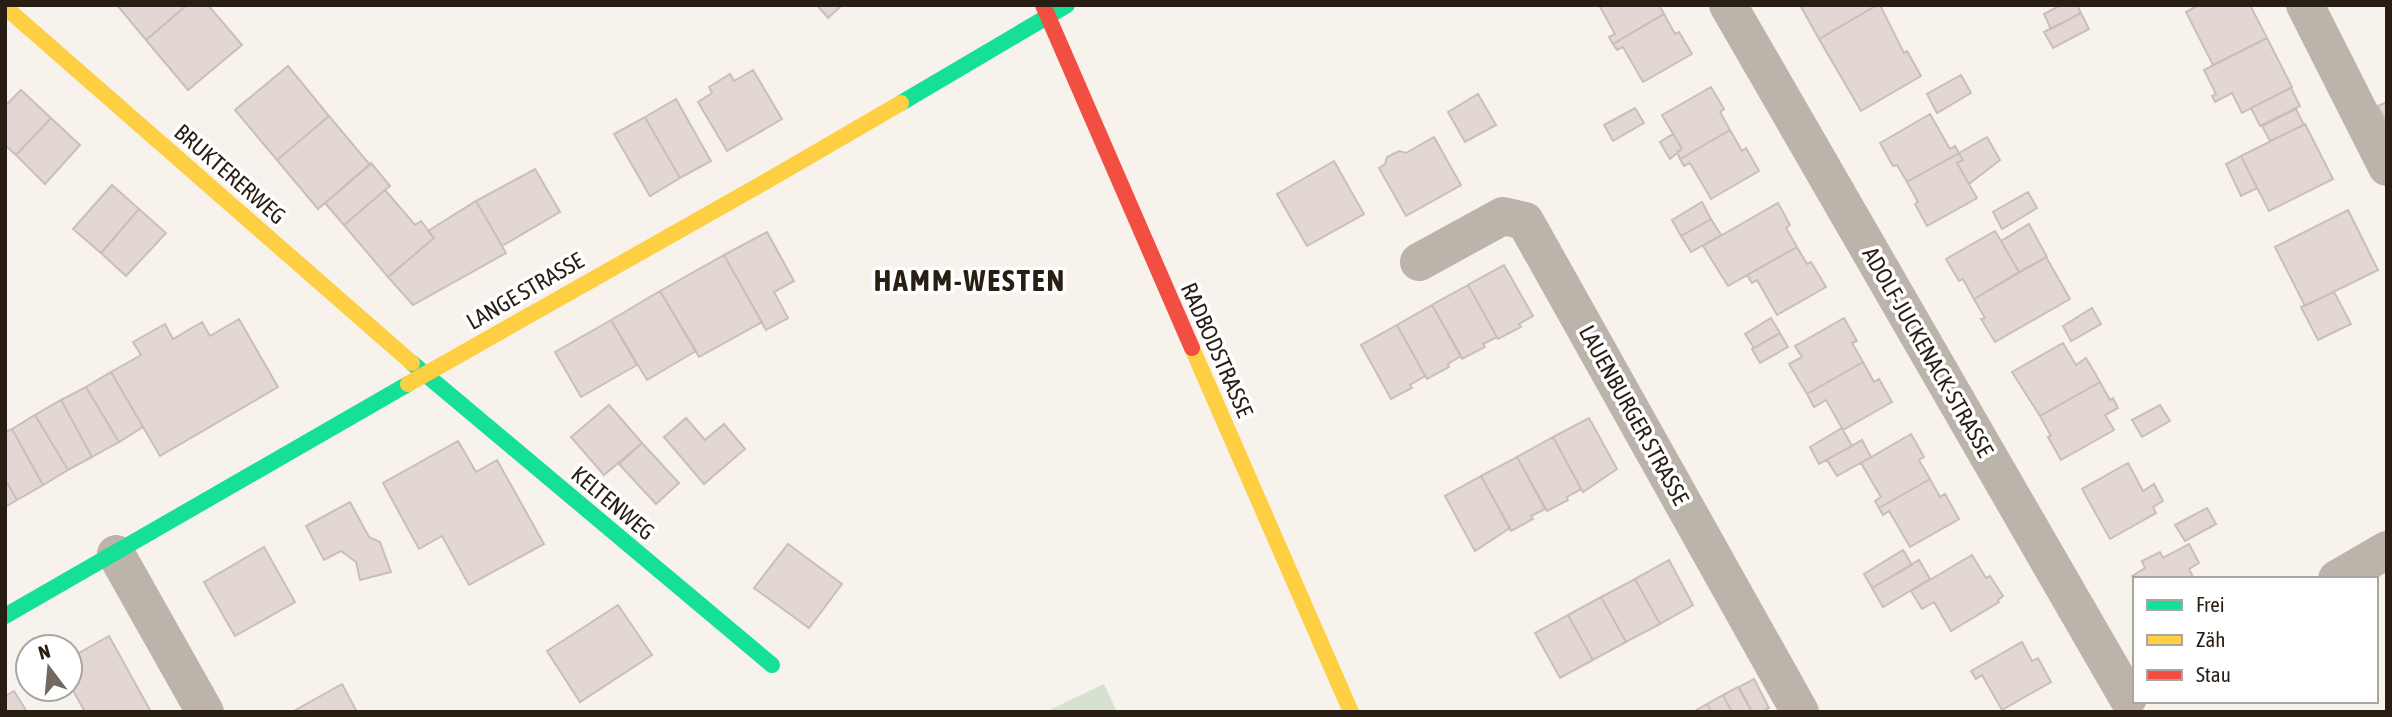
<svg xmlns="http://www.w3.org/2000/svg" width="2392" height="717" font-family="'Asap Condensed',sans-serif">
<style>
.green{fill:#d6e2d0}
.building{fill:#e3d7d3;stroke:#c9bebb;stroke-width:2}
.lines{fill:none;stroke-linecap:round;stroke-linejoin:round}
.street{stroke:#bcb3ab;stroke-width:38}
.fast{stroke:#16e098;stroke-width:16}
.slow{stroke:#ffcf43;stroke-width:16}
.jam{stroke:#f24e42;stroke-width:16}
.labels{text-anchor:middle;stroke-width:7;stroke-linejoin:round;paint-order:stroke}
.street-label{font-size:23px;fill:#291e14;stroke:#fff}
.district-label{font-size:30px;font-weight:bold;letter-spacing:2px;fill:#291e14;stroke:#fff}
</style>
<rect width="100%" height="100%" fill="#f8f2ec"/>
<!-- green -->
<path class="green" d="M1104,684L1117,712H1045Z"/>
<!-- building -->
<path class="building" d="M117,5H187L146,40Z
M187,5H208L242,45L188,90L146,40Z
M817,5H842L828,18Z
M1599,5H1659L1664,14L1613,44L1609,37L1615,34Z
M1800,5H1877L1819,39Z
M1877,5H1880L1904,53L1907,51L1921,76L1861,111L1819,39Z
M2061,5H2077L2081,13L2051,29L2044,14Z
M2199,5H2250L2267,38L2213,65L2186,12Z
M2081,13L2089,29L2053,48L2044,32Z
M1664,14L1675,34L1679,32L1692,54L1643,82L1623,47L1617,50L1613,44Z
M2267,38L2292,87L2242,113L2232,93L2215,102L2212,96L2216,94L2204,70Z
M288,66L329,116L277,160L235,110Z
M753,70L782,119L727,151L698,102L712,93L709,87L730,74L734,81Z
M1961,75L1971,93L1937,113L1927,94Z
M1711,87L1724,109L1720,112L1730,130L1680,159L1677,152L1682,149L1662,115Z
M2291,88L2300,106L2260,126L2251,108Z
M21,90L51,118L16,155L5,145V106Z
M1478,94L1496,125L1465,142L1448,112Z
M676,99L711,161L680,178L645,117Z
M2387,102V123L2378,106Z
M1635,108L1644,123L1613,141L1604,125Z
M2296,109L2304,125L2270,141L2262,126Z
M1930,114L1950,149L1955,146L1959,153L1907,182L1897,165L1893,166L1880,143Z
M329,116L370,165L318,209L277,160Z
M645,117L680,178L650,196L614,134Z
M51,118L80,145L45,184L16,155Z
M2305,124L2333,179L2269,211L2241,156Z
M1730,130L1742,151L1746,148L1759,171L1711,199L1690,163L1684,166L1680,159Z
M1673,134L1682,149L1670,159L1660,142Z
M1434,137L1461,185L1406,216L1379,168L1385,164L1387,157L1399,151L1406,153Z
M1987,137L2000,160L1969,184L1957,163L1963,160L1959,153Z
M1959,153L1963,160L1957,163L1977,198L1927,226L1915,204L1918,202L1907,182Z
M2241,156L2257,188L2241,196L2226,164Z
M1334,161L1364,214L1307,246L1277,194Z
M371,163L390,186L344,225L325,203Z
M535,169L560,212L502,246L476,201Z
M112,185L139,209L101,253L73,229Z
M385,190L415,225L421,221L434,238L388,277L344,225Z
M2028,192L2037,208L2002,229L1993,212Z
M476,201L506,253L413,305L388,277L434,238L428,231Z
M1702,202L1711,219L1681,236L1672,220Z
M1778,203L1790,225L1786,228L1797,247L1728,286L1703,246Z
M139,209L166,233L126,276L101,253Z
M2348,210L2378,270L2305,306L2275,247Z
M1711,219L1721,235L1691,252L1681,236Z
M2029,224L2047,257L2019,272L2001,241Z
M1995,231L2019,272L1974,299L1963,279L1959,281L1946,259Z
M767,232L794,281L774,292L788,318L766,330L724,255Z
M1797,247L1807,264L1811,262L1826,287L1777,315L1757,280L1752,283L1747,275Z
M724,255L762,322L699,357L660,291Z
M2046,257L2070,299L1995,342L1981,319L1985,318L1974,299Z
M1504,265L1533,316L1519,324L1521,327L1498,339L1468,285Z
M1468,285L1497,337L1483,344L1485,347L1462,359L1432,305Z
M660,291L696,351L647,380L611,320Z
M2334,292L2351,324L2318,340L2301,307Z
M1432,305L1461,356L1448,364L1449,367L1427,379L1397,325Z
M2092,308L2101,324L2071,341L2063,326Z
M1771,318L1780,333L1754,348L1745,334Z
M1844,318L1857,341L1852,343L1863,362L1807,394L1789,364L1802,357L1795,346Z
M239,319L278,387L160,456L111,372L141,355L133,342L165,324L173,339L202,322L210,336Z
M611,320L637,365L581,397L555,352Z
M1397,325L1425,376L1410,385L1412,388L1391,399L1361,345Z
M1780,333L1788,347L1760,363L1752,349Z
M2063,343L2076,365L2086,358L2100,382L2040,416L2012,372Z
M1863,362L1874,382L1879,379L1892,402L1843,430L1826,400L1814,407L1807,394Z
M111,372L143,427L119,442L86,387Z
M2100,382L2110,400L2113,398L2118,408L2105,415L2114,430L2061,460L2048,437L2051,436L2040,416Z
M86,387L119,442L92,457L61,400Z
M61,400L92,457L68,470L35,415Z
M609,405L642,443L604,475L571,437Z
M2160,405L2170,421L2142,437L2132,420Z
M35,415L68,470L43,485L12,429Z
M686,418L705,440L724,424L745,449L704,484L664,437Z
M1589,418L1617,469L1583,492L1553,437Z
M1842,428L1852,446L1819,464L1810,447Z
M12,429L43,485L17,500L5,479V432Z
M1911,434L1924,457L1919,460L1930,479L1879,508L1875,501L1881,497L1861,463Z
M1553,437L1581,489L1567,497L1568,500L1547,511L1517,457Z
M1862,440L1871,457L1837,476L1827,460Z
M458,441L476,472L497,460L544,544L469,585L442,536L419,549L383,483Z
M642,443L679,483L656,504L619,464Z
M1517,457L1545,509L1531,516L1533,519L1511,531L1481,476Z
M2128,463L2143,491L2154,484L2163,501L2153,507L2156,513L2110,539L2082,489Z
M1481,476L1510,528L1475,551L1445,496Z
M5,479L17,500L5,507Z
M1930,479L1940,497L1945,494L1959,519L1910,547L1889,511L1883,515L1879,508Z
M350,502L369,537L380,542L391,572L360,580L356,562L341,551L324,560L306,526Z
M2207,508L2216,524L2185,541L2175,525Z
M788,544L842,584L809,628L754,588Z
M2189,544L2199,563L2189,569L2194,579H2135V581L2132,576L2145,568L2142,561L2160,552L2163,558Z
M264,547L295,602L235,636L204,582Z
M1903,550L1912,565L1872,588L1864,574Z
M1972,555L1986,578L1990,576L2003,596L1998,600L1999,602L1951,631L1934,602L1922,609L1911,591Z
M1669,560L1693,605L1660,624L1635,579Z
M1919,560L1930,579L1883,607L1872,588Z
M1635,579L1660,624L1626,642L1601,597Z
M1601,597L1626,642L1593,660L1568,615Z
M618,605L652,655L580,702L547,651Z
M1568,615L1593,660L1560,678L1535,633Z
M109,636L151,712H85L70,685V658Z
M2022,642L2032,661L2038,658L2051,682L2002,710L1982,675L1976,679L1971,671Z
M1754,679L1769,708L1761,712H1752L1739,687Z
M342,684L357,712H292Z
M1738,687L1752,712H1732L1723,695Z
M14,691L27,712H5V696Z
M1723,695L1732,712H1712L1707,704Z
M1707,704L1712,712H1693Z"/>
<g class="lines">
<!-- street -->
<path class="street" d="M1728,5L2128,698
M2305,5L2387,167
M1419,262L1503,216L1525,221L1800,712
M116,554L205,712
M2337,579L2387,550"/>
<!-- fast -->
<path class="fast" d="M901,103L1067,5
M412,363L772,665
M5,616L408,384"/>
<!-- slow -->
<path class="slow" d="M5,7L412,363
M1192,348L1351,712
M408,384L765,182L901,103"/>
<!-- jam -->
<path class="jam" d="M1043,5L1192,348"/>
</g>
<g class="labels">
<!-- street labels -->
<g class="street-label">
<text transform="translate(230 174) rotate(41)" y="8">BRUKTERERWEG</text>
<text transform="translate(525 291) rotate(-30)" y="8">LANGE STRASSE</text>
<text transform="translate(1217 350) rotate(66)" y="8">RADBODSTRASSE</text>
<text transform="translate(1928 352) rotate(60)" y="8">ADOLF-JUCKENACK-STRASSE</text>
<text transform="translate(1634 415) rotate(61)" y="8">LAUENBURGER STRASSE</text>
<text transform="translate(613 503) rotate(40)" y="8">KELTENWEG</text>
</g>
<!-- district labels -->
<g class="district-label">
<text x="970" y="291">HAMM-WESTEN</text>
</g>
</g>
<!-- border -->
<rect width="2392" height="717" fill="none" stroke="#291e14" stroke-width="14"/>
<!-- legend -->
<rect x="2133" y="577" width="245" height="126" fill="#ffffff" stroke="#a9a5a1" stroke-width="2"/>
<rect x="2147" y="600" width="35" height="10" fill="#16e098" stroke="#a9a5a1" stroke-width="2"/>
<text x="2196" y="612" font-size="21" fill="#291e14">Frei</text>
<rect x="2147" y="635" width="35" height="10" fill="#ffcf43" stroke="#a9a5a1" stroke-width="2"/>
<text x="2196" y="647" font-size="21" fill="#291e14">Zäh</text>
<rect x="2147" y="670" width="35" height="10" fill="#f24e42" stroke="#a9a5a1" stroke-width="2"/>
<text x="2196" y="682" font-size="21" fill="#291e14">Stau</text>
<!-- north arrow -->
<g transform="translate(49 668) rotate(344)"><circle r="33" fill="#ffffff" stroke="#a9a5a1" stroke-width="2"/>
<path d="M0-5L12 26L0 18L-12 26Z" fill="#716860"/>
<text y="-10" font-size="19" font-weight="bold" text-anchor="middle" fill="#291e14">N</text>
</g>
</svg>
